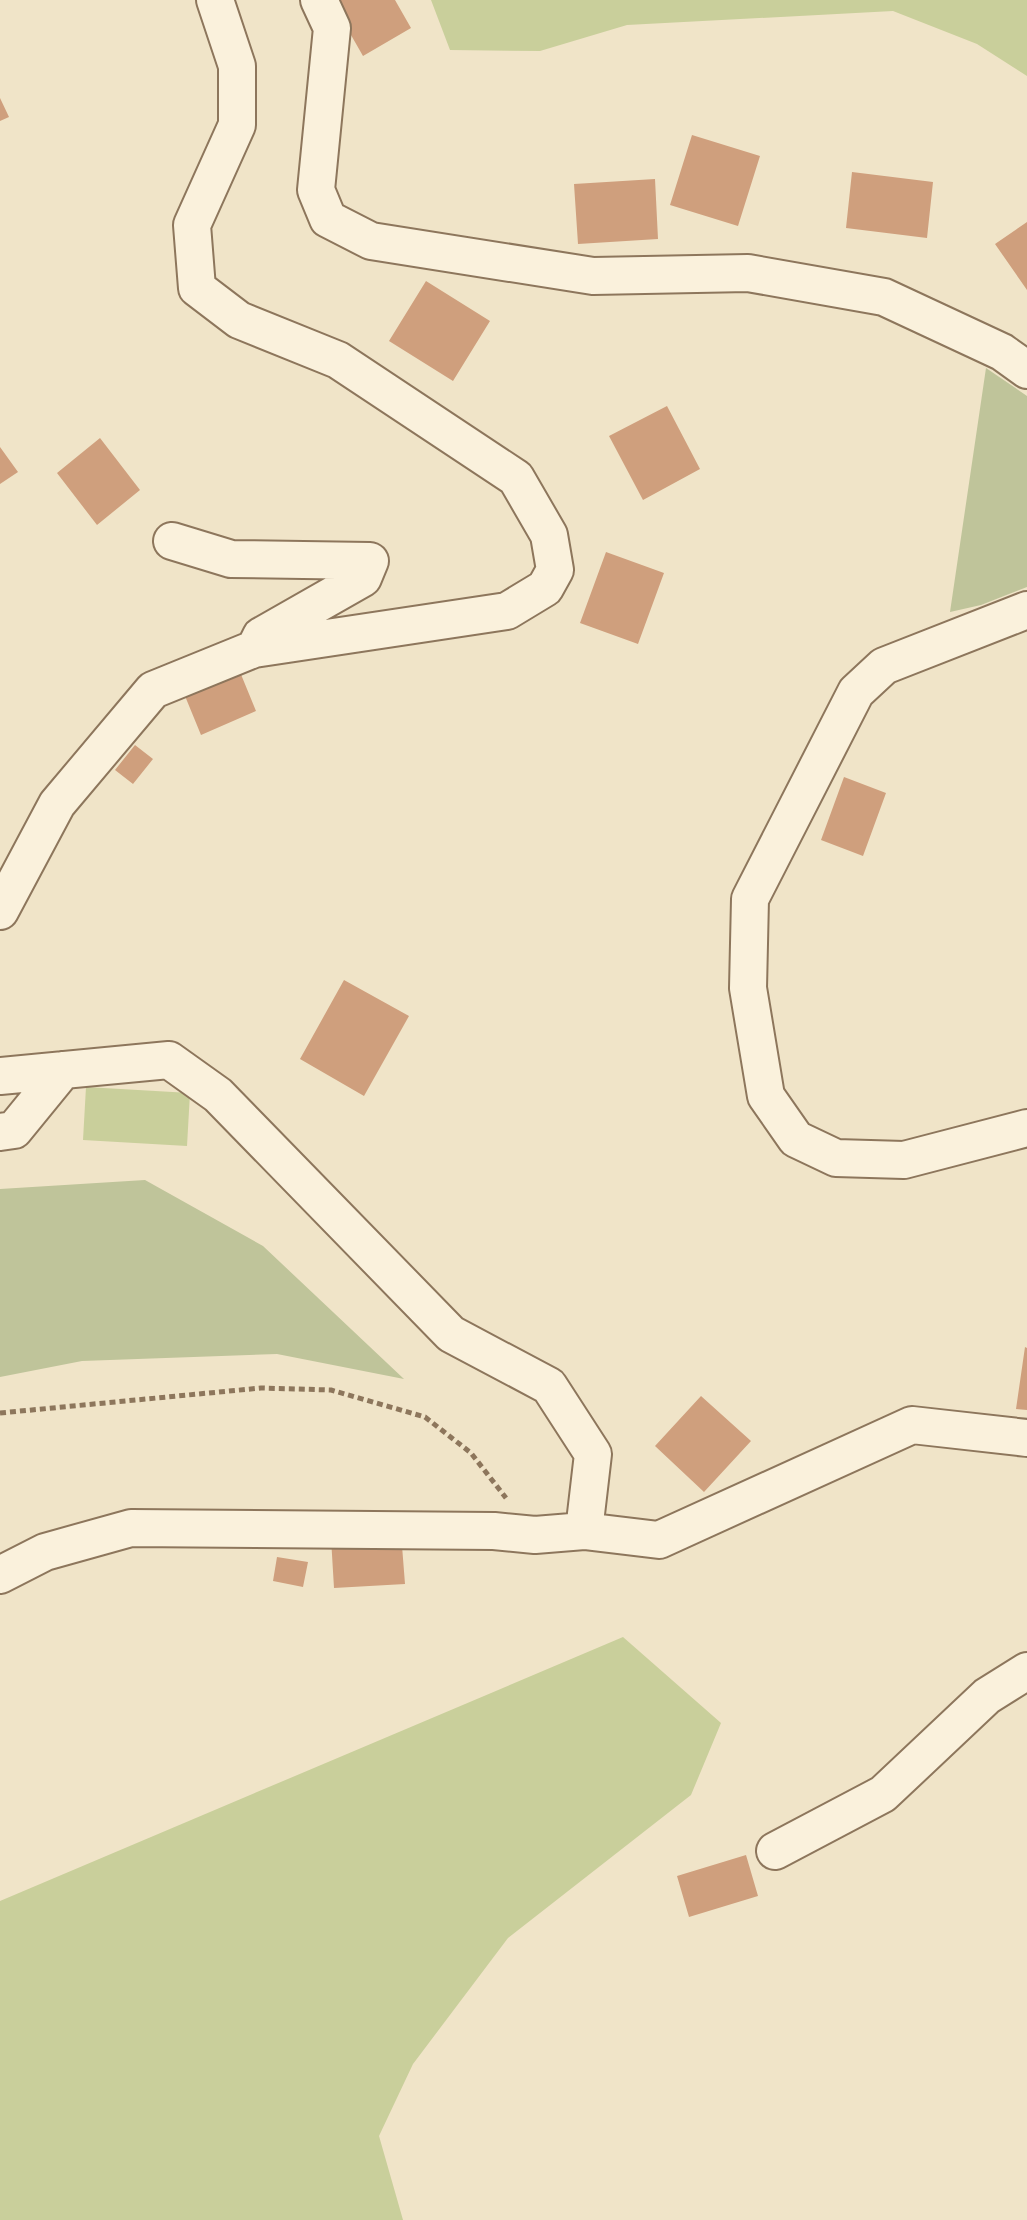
<svg xmlns="http://www.w3.org/2000/svg" width="1027" height="2220" font-family="'Playfair Display',serif">
<style>
.green{fill:#c9cf9b}
.cemetery{fill:#bfc49a}
.building{fill:#cf9f7d}
.lines{fill:none;stroke-linecap:round;stroke-linejoin:round}
.minor-casing{stroke:#8d765c;stroke-width:40}
.path{stroke:#8d765c;stroke-width:5;stroke-dasharray:6 4;stroke-linecap:butt}
.minor{stroke:#faf1dc;stroke-width:36}
</style>
<rect width="100%" height="100%" fill="#f0e4c8"/>
<!-- green -->
<path class="green" d="M431,0H1027V76L977,44L893,11L627,25L540,51L450,50Z
M86,1087L190,1093L187,1146L83,1140Z
M623,1637L721,1723L691,1795L508,1938L413,2064L379,2136L403,2220H0V1901Z"/>
<!-- cemetery -->
<path class="cemetery" d="M986,368L1027,396V587L981,605L950,612Z
M145,1180L263,1246L404,1379L277,1354L82,1361L0,1377V1189Z"/>
<!-- building -->
<path class="building" d="M331,0H395L411,28L363,56Z
M0,98L9,117L0,121Z
M692,135L760,156L738,226L670,205Z
M852,172L933,182L927,238L846,228Z
M655,179L658,239L578,244L574,184Z
M1027,222V290L995,244Z
M426,281L490,321L453,381L389,341Z
M667,406L700,469L643,500L609,436Z
M100,438L140,490L97,525L57,473Z
M0,447L18,472L0,484Z
M606,552L664,573L638,644L580,623Z
M240,672L256,711L201,735L185,696Z
M135,745L153,759L133,784L115,770Z
M844,777L886,793L863,856L821,840Z
M344,980L409,1016L364,1096L300,1059Z
M1025,1347L1027,1348V1410L1016,1409Z
M701,1396L751,1441L704,1492L655,1446Z
M401,1533L405,1584L334,1588L331,1538Z
M277,1557L308,1562L303,1587L273,1581Z
M746,1855L758,1896L689,1917L677,1876Z"/>
<g class="lines">
<!-- minor casing -->
<g class="minor-casing">
<path id="minor" d="M319,0L332,28L316,190L328,219L371,241L593,276L748,273L884,297L1002,352L1027,370
M172,541L231,559L370,561L363,578L261,636L257,644
M1027,610L884,666L856,692L750,899L748,988L766,1096L796,1139L836,1158L904,1160L1027,1128
M0,911L57,804L153,690L254,649L507,611L545,588L555,570L549,535L516,478L338,360L239,320L197,288L192,225L237,125V66L215,0
M0,1076L169,1060L218,1095L451,1334L549,1386L593,1454L584,1531L535,1535L494,1531L131,1528L45,1552L0,1575
M0,1132L14,1130L63,1070
M584,1531L659,1540L912,1425L1027,1438
M775,1851L883,1794L987,1696L1027,1671"/>
</g>
<!-- path -->
<path class="path" d="M0,1413L261,1388L331,1390L425,1417L471,1453L506,1498"/>
<!-- minor -->
<use href="#minor" class="minor"/>
</g>
</svg>
